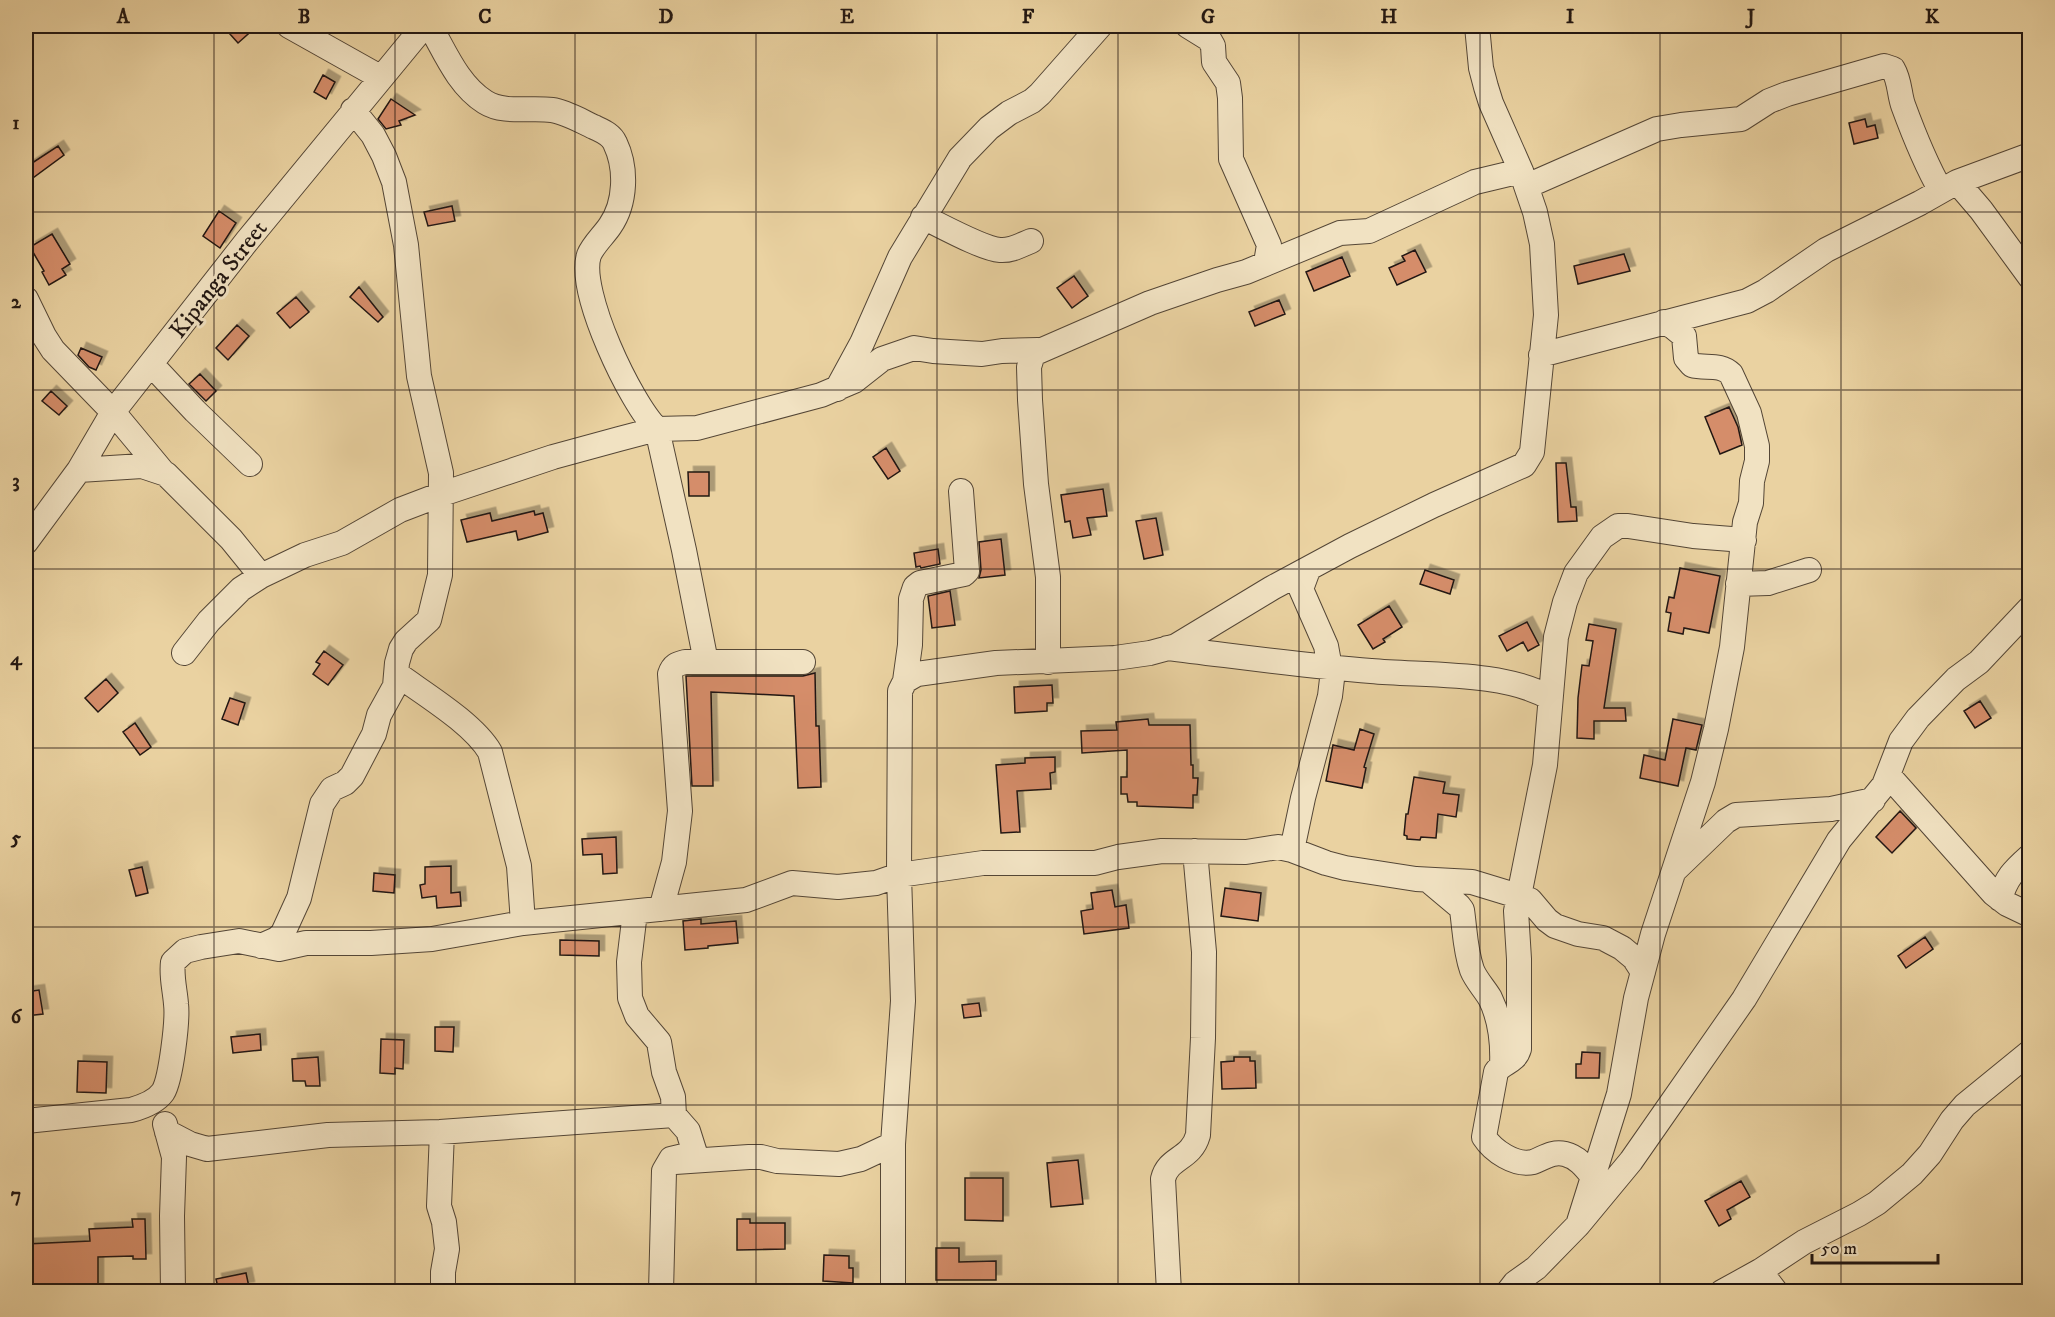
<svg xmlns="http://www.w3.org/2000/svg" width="2055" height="1317" font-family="'IM FELL DW Pica',serif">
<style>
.building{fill:#d58d6a;stroke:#221712;stroke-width:1.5;filter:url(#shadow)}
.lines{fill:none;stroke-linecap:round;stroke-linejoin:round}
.minor-casing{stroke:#544636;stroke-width:26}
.minor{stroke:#f1e2c2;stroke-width:24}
.grid{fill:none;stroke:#221712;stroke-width:1.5;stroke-opacity:0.55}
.labels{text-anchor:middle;stroke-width:6;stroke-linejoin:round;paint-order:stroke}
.street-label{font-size:24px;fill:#221712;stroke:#f1e2c2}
.neatline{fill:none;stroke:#221712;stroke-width:2}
.grid-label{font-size:20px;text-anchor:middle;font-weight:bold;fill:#221712}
</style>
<defs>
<filter id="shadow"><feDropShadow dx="5.5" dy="-5.5" stdDeviation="0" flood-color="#0004"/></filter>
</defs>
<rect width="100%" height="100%" fill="#ead2a1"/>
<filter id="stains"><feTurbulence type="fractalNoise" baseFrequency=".00333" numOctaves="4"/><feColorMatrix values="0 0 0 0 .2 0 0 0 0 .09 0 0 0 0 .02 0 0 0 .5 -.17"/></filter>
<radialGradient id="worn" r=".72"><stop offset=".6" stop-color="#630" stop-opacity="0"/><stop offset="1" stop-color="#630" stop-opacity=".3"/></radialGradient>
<!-- building -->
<path class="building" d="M239,26H257L238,43L230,34Z
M323,75L335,82L326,99L314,92Z
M391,99L415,115L399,121L401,125L386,129L378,119Z
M1865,119L1867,127L1875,125L1878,138L1854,144L1849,123Z
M58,146L64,155L26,183V167Z
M452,206L455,221L428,226L424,212Z
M219,211L236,223L220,248L203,236Z
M52,234L70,264L62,269L66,275L49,285L42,272L44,271L30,247Z
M1415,250L1426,272L1397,285L1389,268L1405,261L1402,256Z
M1624,254L1630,271L1578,284L1574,266Z
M1342,257L1350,276L1314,291L1306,272Z
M1074,276L1088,296L1072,308L1057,288Z
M359,287L383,317L378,322L350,297Z
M296,297L309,312L290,328L277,313Z
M1279,300L1285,314L1255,326L1249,312Z
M237,325L249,336L228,360L216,348Z
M81,348L102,357L96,370L89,367L78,355Z
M200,374L216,391L206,401L189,384Z
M51,391L67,406L59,415L42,401Z
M1729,407L1738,427L1742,445L1720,454L1705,417Z
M886,448L900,471L888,479L873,457Z
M1556,463H1566L1571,507H1576L1577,521L1558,522Z
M688,472H709V496H689Z
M1103,489L1107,516L1087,518L1091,535L1073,538L1070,521L1065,522L1061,495Z
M534,511L535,515L543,513L548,532L518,540L516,531L467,542L461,520L490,513L492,521Z
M1156,518L1163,555L1144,559L1136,521Z
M1001,539L1005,575L979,578L981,570L979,542Z
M938,549L940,564L921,568L920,566L916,567L914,553Z
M1680,568L1720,576L1709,633L1684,628L1683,634L1668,631L1671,613L1666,612L1669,597L1674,598Z
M1425,570L1454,580L1450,594L1420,584Z
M950,591L955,625L932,628L928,596Z
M1389,606L1402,627L1383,639L1385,642L1373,649L1358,625Z
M1527,622L1539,645L1528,651L1523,642L1507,651L1499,636Z
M1589,624L1616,629L1604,708H1625L1626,721H1594V739L1577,738L1578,698L1582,665L1589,666L1593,641L1586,640Z
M324,651L343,665L328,685L313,674L320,664L316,662Z
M815,673L816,726H819L821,787L798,788L794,696L711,692L713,786H692L686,676H803Z
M106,679L118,693L98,712L85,698Z
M1052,685L1053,703H1047V711L1015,713L1014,687Z
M230,698L245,703L238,725L222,719Z
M1980,701L1991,718L1975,728L1964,711Z
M1148,719L1149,725H1190L1191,765H1193V778H1198L1197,795H1193V808L1137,806V802H1128L1127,794H1121V777H1127V750L1082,753L1081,731L1117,730L1116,722Z
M1673,719L1702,725L1696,750L1686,748L1678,786L1640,778L1644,755L1665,760Z
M135,723L151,747L140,755L123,732Z
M1360,729L1374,734L1364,767L1366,768L1362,788L1326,781L1333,745L1354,750Z
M1055,757V772L1050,773L1051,789L1017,791L1020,832L1001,833L996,765L1025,763V758Z
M1414,777L1445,782L1443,793L1459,795L1456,817L1438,814L1436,838L1421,837L1420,840L1407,839V836L1404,835L1406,814H1408Z
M1900,811L1916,828L1892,853L1876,837Z
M616,837L617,873L603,874L602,854L583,855L582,839Z
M451,866V893L460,892L461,906L437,908L436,896L422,898L420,885L425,884V867Z
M142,867L148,893L136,896L129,870Z
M374,873L395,875L394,893L373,891Z
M1225,888L1261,893L1258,921L1221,916Z
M1112,890L1115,907L1126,905L1129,928L1084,934L1081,911L1093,909L1091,893Z
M701,919V924L736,921L738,943L708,946V948L685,950L683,921Z
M1925,937L1933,949L1906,968L1898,956Z
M560,940L599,941V956L560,955Z
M39,990L43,1014L26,1016V992Z
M979,1003L981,1016L964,1018L962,1005Z
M435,1027H454L453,1052L435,1051Z
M260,1034L261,1050L233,1053L231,1037Z
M381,1039L404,1040L403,1069L395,1068V1074L380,1073Z
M1582,1052L1600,1053L1599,1078H1576V1064H1581Z
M318,1057L320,1086H306L305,1081H293L292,1059Z
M1234,1057H1250V1061H1255L1256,1088L1222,1089L1221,1062L1234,1061Z
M78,1061L107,1062L106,1093L77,1092Z
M1078,1160L1083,1204L1051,1207L1047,1163Z
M965,1178H1003V1221L965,1220Z
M1741,1181L1750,1197L1727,1210L1731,1219L1719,1226L1705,1201Z
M132,1219H145L146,1259H133V1256L98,1257V1292H26V1244L90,1241L89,1229L133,1227Z
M737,1219H750V1223H785V1249L737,1250Z
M936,1248H959V1262L996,1261V1280H936Z
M824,1255L849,1256V1268H853V1283L823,1281Z
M246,1273L249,1287L219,1292L216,1279Z"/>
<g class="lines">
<!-- minor casing -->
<g class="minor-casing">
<path id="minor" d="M289,26L380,77
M430,26C445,52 458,85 485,102C504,114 530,107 552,110C566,112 581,121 594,127C602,131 611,134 615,143C627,168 626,203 610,226C604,235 593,245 589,255C577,291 631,404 657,429L684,550L706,662
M1188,26L1209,39L1213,46L1214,62L1228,83L1230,98L1231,159L1269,245L1266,263
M1957,182L1981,210L2030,277
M1527,186L1657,129L1681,125L1741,119L1769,101L1787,94L1884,66L1893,69C1900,81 1899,93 1903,105C1914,135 1925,163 1941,191
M923,217C940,225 983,249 1000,250C1011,251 1021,245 1031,241
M26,299L44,336L53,350L113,412L162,471
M1541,355L1747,301L1766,291L1826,250L1920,203L1957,182L2030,155
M151,364L195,411L250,464
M837,389L862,343L900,257L960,158L989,128L1009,113L1032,101L1040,94L1100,26
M79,470L142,466L166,474L231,539L261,576
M26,542L79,470L113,412L247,241L424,26
M1738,584L1768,583L1809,570
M1167,648C1235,656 1303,666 1371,671C1423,676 1505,671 1550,698
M184,653L209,621L241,589L261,576L305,555L342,543L400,510L442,494L553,457L619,439L657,429L697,428L821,395L854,381L882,359L914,348L933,351L982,354L1002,351L1038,350
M1048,662V577L1036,484L1030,400L1029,367L1033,354L1150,303L1217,280L1246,272L1340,233L1369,231L1475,182L1521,171
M397,674C424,694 473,723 490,752L519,866L523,923
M905,681L910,645L911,599L915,587L920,583L964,574L967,571L961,491
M1889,776L1994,894L2007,904L2030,915
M1292,850L1303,798L1330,696L1332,679L1326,646L1301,589L1308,570
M1675,870L1726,821L1736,815L1831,809L1873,800
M1428,880L1459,906L1462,910C1465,931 1465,950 1472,970C1476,980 1484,988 1490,998C1500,1018 1503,1044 1502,1066
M2000,899C2006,878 2013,871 2030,856
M661,909L674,862L680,811L670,674C673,665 677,664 685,662H803
M635,912L629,962L630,998L637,1016L659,1042L664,1072L673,1097L674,1115L688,1131L694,1150L692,1154L671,1159L664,1171L661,1292
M261,946L277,939L283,933L299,898L322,804L332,789L345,783L352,776L374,734L379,715L395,686L397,663L401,649L406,641L429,620L440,575L441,473L419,376L406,245L394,182L384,156L373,135L353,110
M26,1121L131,1110C142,1107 156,1102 163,1092C171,1079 178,1020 176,1004C175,990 171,976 173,962L185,951L201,947L239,941L279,949L306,943H371L432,939L523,923L746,900L792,883L838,887L876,883L899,875L983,863H1095L1118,857L1162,851L1246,852L1278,847L1292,850L1326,863L1345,868L1416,879L1472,882L1518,896L1530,900L1547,920L1555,926L1578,934L1603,938L1622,948L1634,958L1643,972
M165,1124L174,1157L172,1216L173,1292
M167,1132L190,1144L207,1149L328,1135L440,1132L674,1115
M442,1132L439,1206L444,1222L447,1249L443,1272V1292
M675,1162L749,1157H761L777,1161L839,1164L861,1159L893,1144
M1594,1178C1586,1168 1578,1157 1565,1154C1552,1151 1544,1158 1533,1162C1515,1166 1493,1151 1484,1137L1496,1072C1502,1062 1515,1063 1519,1049V959L1516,911L1545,765L1556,637L1565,602L1576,573L1602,537L1618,526H1628L1693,536L1744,540
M1578,1225L1619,1094L1636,998L1653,934L1703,782L1716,729L1732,647L1745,522L1751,503L1752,481L1757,461V446L1749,413L1731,374C1720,363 1705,369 1692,365L1686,358L1684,336L1673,327L1664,322
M1760,1271L1776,1292
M893,1292V1144L903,1001L899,875L900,691L905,681L917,674L996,663L1115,658L1150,653L1176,646L1272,588L1350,546L1434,505L1524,465L1532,452L1546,315L1542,244L1535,212L1521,171L1491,103L1486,87L1481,68L1477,26
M1169,1292L1163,1179C1168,1157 1191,1160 1198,1135L1203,1038L1204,952L1195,851
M1508,1292L1515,1283L1536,1268L1578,1225L1631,1161L1744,999L1839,840L1884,785L1901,741L1918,718L1956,679L1979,662L2030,608
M1722,1292L1760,1271L1804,1242L1859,1214L1877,1203L1912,1174L1930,1154L1952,1120L1965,1105L2030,1052"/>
</g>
<!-- minor -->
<use href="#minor" class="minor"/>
</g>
<!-- grid -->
<path class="grid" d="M214,26V1292M395,26V1292M575,26V1292M756,26V1292M937,26V1292M1118,26V1292M1299,26V1292M1480,26V1292M1660,26V1292M1841,26V1292M26,212H2030M26,390H2030M26,569H2030M26,748H2030M26,927H2030M26,1105H2030"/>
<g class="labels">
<!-- street labels -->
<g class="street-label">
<text transform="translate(218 279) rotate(-52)" y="8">Kipanga Street</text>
</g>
</g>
<!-- margin -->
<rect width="2055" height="1317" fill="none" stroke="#ead2a1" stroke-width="66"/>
<!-- scale -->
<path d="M1812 1254v9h126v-9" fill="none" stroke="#221712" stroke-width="3"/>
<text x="1821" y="1254" font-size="18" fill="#221712" stroke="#f1e2c2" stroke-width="4.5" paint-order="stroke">50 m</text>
<rect x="33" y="33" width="1989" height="1251" class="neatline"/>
<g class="grid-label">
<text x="123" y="23">A</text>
<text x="304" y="23">B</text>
<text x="485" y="23">C</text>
<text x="666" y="23">D</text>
<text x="847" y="23">E</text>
<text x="1028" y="23">F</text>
<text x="1208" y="23">G</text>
<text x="1389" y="23">H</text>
<text x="1570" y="23">I</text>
<text x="1751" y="23">J</text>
<text x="1932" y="23">K</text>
<text x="16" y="129">1</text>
<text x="16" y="308">2</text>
<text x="16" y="487">3</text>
<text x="16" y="665">4</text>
<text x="16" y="844">5</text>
<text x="16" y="1023">6</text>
<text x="16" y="1201">7</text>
</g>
<rect width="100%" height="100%" filter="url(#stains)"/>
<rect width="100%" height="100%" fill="url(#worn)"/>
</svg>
